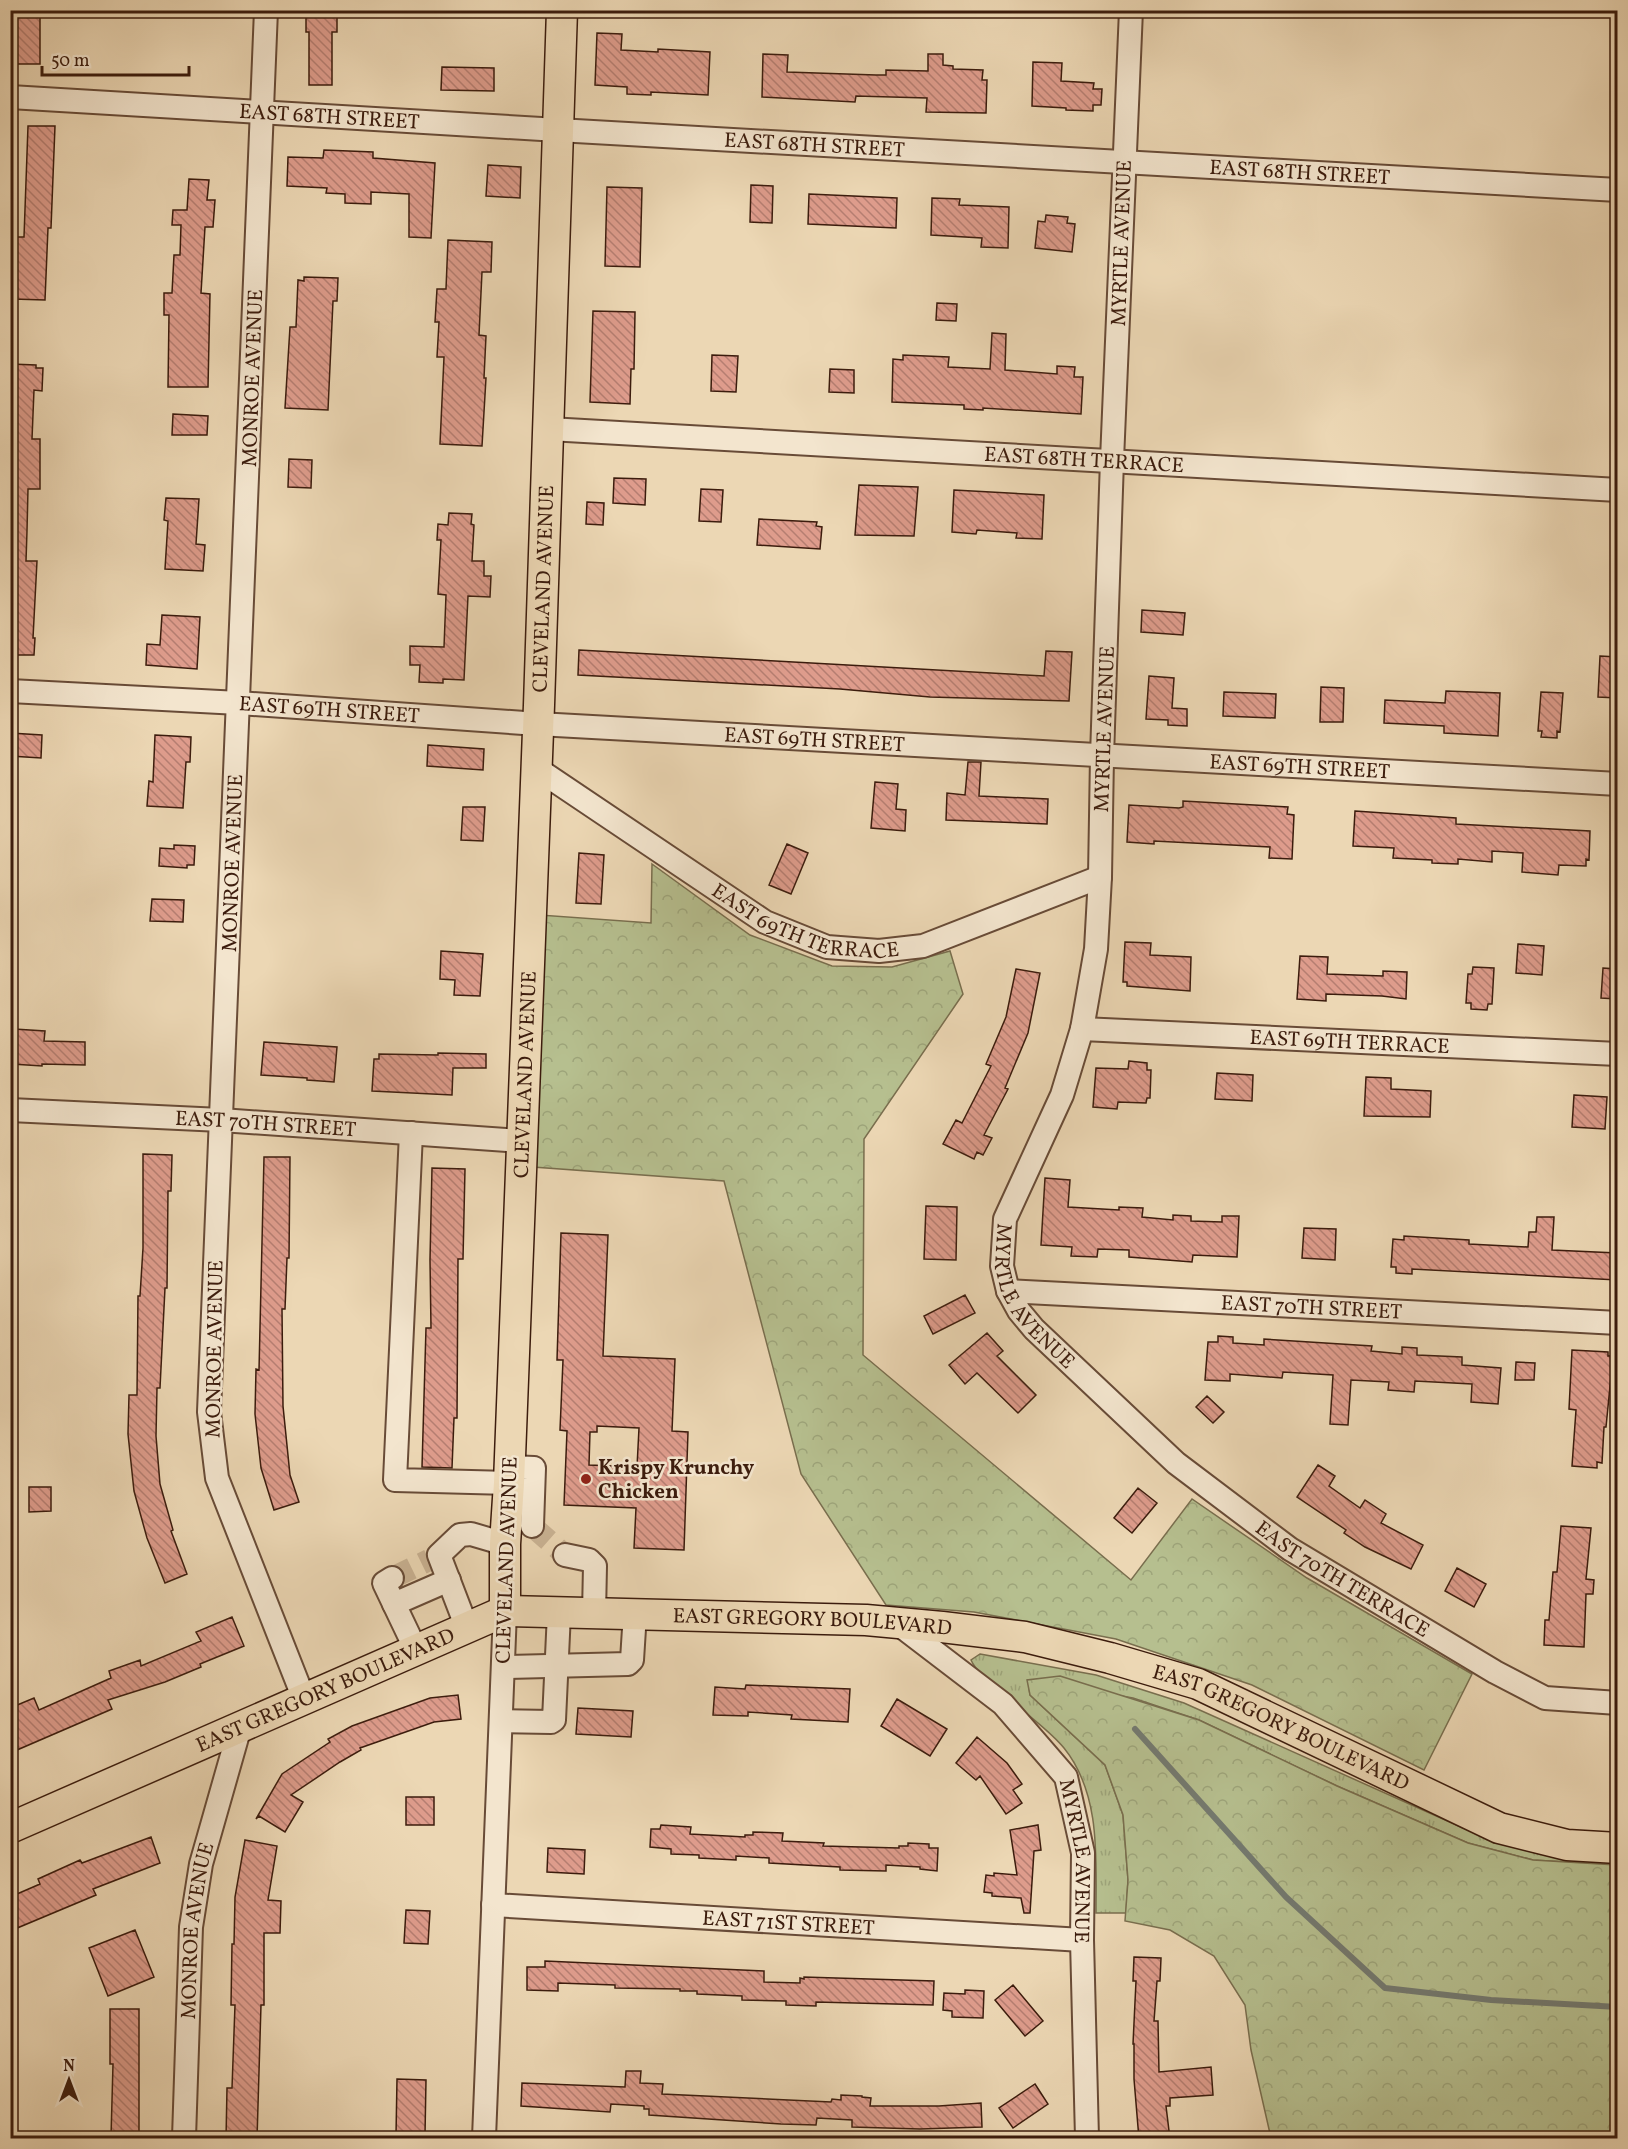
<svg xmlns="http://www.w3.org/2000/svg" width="1628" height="2149" font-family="Vollkorn,serif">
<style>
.grass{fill:url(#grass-tufts);stroke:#796e4e;stroke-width:1.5}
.forest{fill:url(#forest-crowns);stroke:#796e4e;stroke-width:1.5}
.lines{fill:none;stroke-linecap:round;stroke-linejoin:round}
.stream{stroke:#747a70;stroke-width:6}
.building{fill:url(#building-back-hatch);stroke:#3c1c0d;stroke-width:1.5;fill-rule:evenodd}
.minor-tunnel{stroke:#c9b293;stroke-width:22;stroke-dasharray:22 11;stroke-linecap:butt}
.minor-casing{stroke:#684b37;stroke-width:26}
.major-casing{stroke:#3c1c0d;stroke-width:33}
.minor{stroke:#f3e5ce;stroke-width:22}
.major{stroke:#ecd7b4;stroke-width:30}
.poi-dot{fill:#8f2418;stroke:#f3e5ce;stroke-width:2}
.labels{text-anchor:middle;stroke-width:5;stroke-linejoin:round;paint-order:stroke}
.street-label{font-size:21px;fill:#3c1c0d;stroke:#f3e5ce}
.poi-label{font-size:21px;font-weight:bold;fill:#3c1c0d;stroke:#f3e5ce;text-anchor:start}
</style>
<defs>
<pattern id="grass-tufts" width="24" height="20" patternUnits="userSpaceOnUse" patternTransform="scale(1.5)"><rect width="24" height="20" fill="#b6bf8f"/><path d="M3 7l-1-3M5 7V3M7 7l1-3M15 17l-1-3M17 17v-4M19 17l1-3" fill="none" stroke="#9da47a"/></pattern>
<pattern id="forest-crowns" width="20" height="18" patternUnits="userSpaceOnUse" patternTransform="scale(1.5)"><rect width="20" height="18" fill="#b6bf8f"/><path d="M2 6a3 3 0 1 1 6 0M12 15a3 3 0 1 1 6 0" fill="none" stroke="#9da47a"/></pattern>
<pattern id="building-back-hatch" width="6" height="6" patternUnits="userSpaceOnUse" patternTransform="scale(1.5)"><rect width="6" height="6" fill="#de9c8c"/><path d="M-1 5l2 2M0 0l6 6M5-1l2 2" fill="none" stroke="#b57e71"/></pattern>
</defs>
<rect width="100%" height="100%" fill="#ecd7b4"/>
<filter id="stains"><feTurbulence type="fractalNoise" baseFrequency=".00333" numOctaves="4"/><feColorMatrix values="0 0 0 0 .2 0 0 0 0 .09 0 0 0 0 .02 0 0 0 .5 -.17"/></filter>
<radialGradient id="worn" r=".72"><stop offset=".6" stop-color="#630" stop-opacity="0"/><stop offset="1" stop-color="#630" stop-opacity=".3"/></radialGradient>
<!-- grass -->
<path class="grass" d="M980,1654L1096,1675L1184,1703L1463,1828L1541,1852L1617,1863V1865L1533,1860L1468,1843L1337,1786L1199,1720L1133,1698L1028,1680L1030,1695L1105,1765L1123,1815L1128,1880L1126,1913H1096C1096,1858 1101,1794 1064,1748C1051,1732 1032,1719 1017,1705C1004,1692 978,1676 971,1660Z"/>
<!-- forest -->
<path class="forest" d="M652,864L750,935L832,966L892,967L950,951L963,994L864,1139L863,1355L1131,1580L1192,1499L1307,1578L1472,1674L1424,1770L1252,1685L1116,1639L974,1612L886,1605L801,1474L724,1181L533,1167L540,915L651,923Z
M1060,1676L1199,1720L1337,1786L1468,1843L1533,1860L1617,1865V2138H1271L1251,2050L1245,2005L1214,1956L1170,1930L1125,1921L1128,1880L1123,1815L1105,1765L1030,1695L1027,1680Z"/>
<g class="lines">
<!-- stream -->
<path class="stream" d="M1135,1729L1286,1897L1385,1988L1491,2000L1618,2007"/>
</g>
<!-- building -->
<path class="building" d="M10,10H40V64H10Z
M306,10H337V32H332V85H309V32H306Z
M597,33L622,34L621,50L658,52V49L710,52L708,95L651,92V95L627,94V87L595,85Z
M763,54L788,55L787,72L876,75H886V70L928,71V54H943V65L953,66V69L983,70L982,80H987L986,113L926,112L927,98L856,96L855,102L762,97Z
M1033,62L1062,63L1061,81L1094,83L1093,89H1102L1101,105H1093V111L1066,110V108L1032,106Z
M442,67L494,68V91L441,90Z
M28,126H55L51,228H48L45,300L13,299L16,237H24Z
M324,150L373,152V158L435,163L431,238L409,237V194L371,192V204L345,203V194L326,193L327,188L287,186L288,157L323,158Z
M488,165L521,167L520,198L486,196Z
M189,179L209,180L207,200H215L213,227H205L201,293L210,294L208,387H168L169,315H164V293H172L174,255H180L181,225H172L173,210H187Z
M751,185L773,186L772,223L750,222Z
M607,187L642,188L640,267L605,266Z
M809,194L897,198L896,228L808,224Z
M932,198L960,199L959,205L1009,207L1008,248L981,247L982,238L931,235Z
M1046,215L1068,217L1067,223L1075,224L1072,252L1035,248L1038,221L1045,222Z
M448,240L492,242L491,272H482L479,335L486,336L484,378H486L482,446L440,444L444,357H437L439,322H435L437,289H446Z
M304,277L338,278L337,301H333L328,410L285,408L290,327H296L298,280L304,281Z
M937,303L957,304L956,321L936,320Z
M593,311L635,312L634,369H631L630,404L590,402Z
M992,333L1006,334L1005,370L1057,374V366L1075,367L1074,377H1083L1081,414L983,408V410L964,409V405L892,402L893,359L903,360V355L949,357L948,367L990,369Z
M712,355L738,356L736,392L711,391Z
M10,364L36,365V368H43L42,391L34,390L32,439H40V489H28L27,531L26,561H37L33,638H35L34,655H10Z
M830,369L854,370V393L829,392Z
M173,414L208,416L207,435H172Z
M289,459L312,460L311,488L288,487Z
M614,478L646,479L645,505L613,503Z
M859,485L918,487L914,536L855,535Z
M701,489L723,490L721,522L699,521Z
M954,490L1044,495L1042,539L1016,538L1017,533L977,530L976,534L952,532Z
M166,498L199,499L196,544L205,545L203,571L165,569L168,521L164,520Z
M587,502L604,503L603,525L586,524Z
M449,513L472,514L471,524L474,525L472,561H484V576H491L490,597L468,596L464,680L443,679V683L419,682L420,665H410V646L444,647L446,595L438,594L441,540H437L438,524L448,525Z
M759,519L817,522L816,526L822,527L820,549L757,545Z
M1142,610L1185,613L1183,635L1141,632Z
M162,615L200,617L197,669L146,665L147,644L160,645Z
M579,650L1044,676L1046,651L1072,652L1069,701L930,697L840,689L578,675Z
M1600,656L1617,657V698L1598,697Z
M1149,676L1174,678L1172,708L1187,709V726L1168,725V720L1146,719Z
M1321,687L1344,688L1343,722H1320Z
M1446,691L1500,693L1498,736L1444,733V726L1384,723L1385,700L1445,703Z
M1224,692L1276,694L1275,718L1223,716Z
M1541,692L1563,693L1560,732L1557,731V738L1541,737L1542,731H1538Z
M10,733L42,735L41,758L10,756Z
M155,735L191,737L190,762H186L183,808L147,806L149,781L153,782Z
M428,745L484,749L483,770L427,766Z
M968,762H981L979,796L1048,799L1047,824L946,820L947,793L965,795Z
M875,782L898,784L896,809L906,810L905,831L871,828Z
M1183,801L1288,807L1287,814L1294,815L1292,859L1269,858L1270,847L1154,841V844L1127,842L1129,805L1179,808L1183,807Z
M463,807H485L483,841L461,840Z
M1355,811L1456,818V824L1590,831L1589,860L1586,859V866L1559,865L1558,875L1522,872L1523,853L1492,851V862L1458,859V864L1432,863V860L1393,858L1394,848L1353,846Z
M787,844L808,853L791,894L769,885Z
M174,845L195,846L194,865H187V868L159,866L160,848L174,849Z
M579,853L604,855L601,904L576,903Z
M152,899L184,900L183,922L150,921Z
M1125,942L1151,943L1150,955L1191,957L1190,991L1127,986V982H1123Z
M1518,944L1544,946L1542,975L1516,973Z
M441,951L483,954L480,996L454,995L455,980L440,979Z
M1300,956L1328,957L1327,974L1383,976V971L1407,972L1406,999L1382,996L1326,994V1001L1297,999Z
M1473,967L1494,968L1492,1004H1488L1487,1010L1471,1009V1003H1466L1468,974H1472Z
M1603,968L1617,969V999L1601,998Z
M1016,969L1040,973L1028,1033L1005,1088L1008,1089L984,1135L992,1138L983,1155L977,1152L974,1159L943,1144L956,1120L962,1123L991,1066L986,1064L1006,1017Z
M14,1029L45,1031L44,1041L85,1042V1065L42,1064V1066L12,1064Z
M264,1042L337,1047L334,1082L307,1080V1078L261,1075Z
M438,1053L486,1054V1068H453L452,1095L372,1091L374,1059H379V1054L438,1055Z
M1129,1061L1147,1063V1070H1151L1150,1098H1147L1146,1103L1118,1102L1117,1109L1093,1107L1096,1068L1128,1069Z
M1217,1073L1253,1075L1252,1101L1215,1099Z
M1366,1077L1391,1078V1089L1431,1091L1430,1117L1364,1116Z
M1574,1095L1607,1097L1605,1129L1572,1127Z
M143,1154L172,1155L171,1191H168L167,1288H165L160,1388H157L156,1436L160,1484L173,1530L171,1531L187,1574L165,1583L147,1538L134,1491L128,1434L129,1395H137L138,1296H140L143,1248Z
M264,1157H290L289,1258H287L285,1309H282L283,1406L290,1475L299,1502L274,1510L261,1468L255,1414L256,1369L259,1370Z
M432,1168L465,1169L463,1259H458L457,1418H454L452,1468L422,1467L426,1328H431L430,1260Z
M1045,1178L1070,1180L1068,1207L1119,1210V1207L1143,1208L1142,1217L1173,1220V1215L1191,1216V1221L1222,1222V1216H1239L1237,1257L1193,1255L1192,1262L1167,1260L1129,1257V1250L1098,1249L1097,1257L1071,1256L1072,1247L1041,1245Z
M926,1206L957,1207L956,1260L924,1259Z
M1537,1217H1554L1552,1250L1617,1253V1280L1412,1269V1274L1396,1273V1267H1391L1393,1239L1404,1240V1236L1469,1240V1244L1528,1247L1529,1232H1536Z
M1304,1228L1336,1229L1335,1260L1302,1258Z
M561,1233L608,1235L603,1356L675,1359L672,1431L688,1432L684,1550L634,1548L636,1508L564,1505L567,1431L560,1430L563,1360H557ZM597,1426L639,1428L637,1467L589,1465L590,1432H597Z
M965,1295L975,1313L933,1334L924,1316Z
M987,1333L1003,1351L997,1356L1036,1395L1018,1413L977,1373L965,1384L949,1365Z
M1218,1336L1233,1337V1343L1264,1345V1339L1372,1346L1371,1351L1402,1354V1347L1417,1348V1355L1462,1357V1365L1501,1368L1498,1404L1471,1402L1472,1384L1415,1381L1414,1392L1388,1390L1389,1382L1351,1380L1348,1425L1330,1424L1333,1375L1283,1372L1282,1378L1230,1374V1381L1205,1380L1208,1342H1218Z
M1572,1350L1608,1352V1356H1613L1606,1427H1604L1602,1463L1597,1462V1468L1572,1466L1576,1410L1569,1409Z
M1516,1362L1535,1363L1534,1380H1515Z
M1207,1396L1224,1412L1213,1423L1196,1407Z
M1318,1465L1335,1476L1329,1486L1360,1508L1365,1500L1386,1514L1381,1523L1423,1545L1411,1569L1365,1547L1344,1533L1346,1530L1297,1497Z
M29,1487H51V1511L29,1512Z
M1138,1488L1157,1503L1132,1533L1114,1518Z
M1561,1526L1591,1528L1586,1579L1594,1580L1593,1594H1586L1584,1647L1544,1645L1545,1620H1549L1553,1572H1557Z
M1457,1568L1486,1584L1474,1607L1445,1591Z
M232,1617L244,1646L200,1664L201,1667L165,1682L108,1700L112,1709L10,1753V1708L34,1698L39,1710L111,1678L109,1671L140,1660L141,1666L201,1641L196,1632Z
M746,1685L850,1689L848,1722L791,1719L792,1715L748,1712V1716L713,1715L715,1687L745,1689Z
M458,1695L461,1719L434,1722L360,1748L361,1750L340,1762L291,1795L303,1802L285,1832L259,1816L256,1819L282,1774L330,1742L328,1739L352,1726L430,1698Z
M897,1699L947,1729L930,1756L881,1726Z
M578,1708L633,1711L631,1737L576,1734Z
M977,1737L1007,1763L1022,1784L1013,1790L1022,1803L1006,1814L980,1776L976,1780L956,1763Z
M406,1797H434V1825H406Z
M661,1825L691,1827L690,1834L745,1837V1835H753V1832L783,1833L782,1841L824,1843L823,1846L899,1848V1846H908V1843L929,1844V1848H938L937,1871L920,1869V1867L886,1865V1871L840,1870V1867L769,1863V1858L736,1856V1860L699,1858V1855L671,1854V1849L650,1847L651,1829H660Z
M1038,1825L1041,1850L1034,1851L1030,1913H1024L1021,1898L992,1896V1893L984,1892L986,1875L994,1876V1873L1017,1875L1010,1830Z
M151,1837L160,1863L93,1889L96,1895L10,1931V1897L40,1884L38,1879L80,1860L82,1863Z
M245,1840L277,1846L268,1900L281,1901L280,1933H264V2005H261L257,2139H226L227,2088H232L235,2005H231L232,1944H234L235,1897Z
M548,1848L585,1850L584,1874L547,1872Z
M406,1910L430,1911L428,1944L404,1943Z
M135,1930L154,1977L108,1996L89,1948Z
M1134,1957L1161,1958L1160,1981H1157L1154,2021H1158L1159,2072L1211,2067L1213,2095L1170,2098V2106H1166L1170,2139H1139L1134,2079V2044H1133L1136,1981H1133Z
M545,1961L764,1971V1982L800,1983V1978L804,1979V1977L934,1981L933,2005L816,2002V2006L786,2005V2001L742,2000V1996L697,1994V1991H680V1989L615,1988V1985L558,1983V1991L527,1990V1967H545Z
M1013,1985L1043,2021L1025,2036L995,2000Z
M965,1990L984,1991L983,2018L952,2017V2011L943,2010L944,1993L965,1994Z
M110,2009H139V2138L111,2137L113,2064H110Z
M626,2071H641L640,2083L663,2084L662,2094L831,2102L832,2099L841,2100V2095L862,2096V2097L871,2098L870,2106H939L981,2103L982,2127L920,2129L852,2127V2120L817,2118L816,2125L781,2124L649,2115V2109H644V2106L611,2104L610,2112L521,2106L522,2083L625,2087Z
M397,2079L426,2080L425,2135H396Z
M1035,2084L1048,2104L1013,2128L999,2108Z"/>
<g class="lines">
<!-- minor-tunnel -->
<path class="minor-tunnel" d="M532,1526L565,1555
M392,1578L429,1560"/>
<!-- minor casing -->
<g class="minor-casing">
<g id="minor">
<path d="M266,10L209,1412L217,1478L304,1699"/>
<path id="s1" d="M1131,10L1112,460L1102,756L1100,877L1096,949L1082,1029L1062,1095L1005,1219L1002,1266L1008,1291L1019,1311L1034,1329L1176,1463L1290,1549L1495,1672L1545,1698L1618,1703"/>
<path id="s2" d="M10,97L558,130L1618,190"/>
<path id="s3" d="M549,429L1618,490"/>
<path id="s4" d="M10,691L239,703L538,724L1618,784"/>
<path id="s5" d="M536,768L765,922L827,947L879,951L923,946L1100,877"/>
<path id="s6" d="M1082,1029L1618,1054"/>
<path id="s7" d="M10,1110L221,1120L521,1141"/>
<path d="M411,1133L395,1480L509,1483"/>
<path id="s8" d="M1008,1291L1618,1323"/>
<path d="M510,1467L534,1468L532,1526"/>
<path d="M565,1555L589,1560L595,1566L594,1613"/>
<path d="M392,1578L384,1583L416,1650"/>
<path d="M394,1604L449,1580"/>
<path id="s9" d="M897,1623L1003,1704L1066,1777L1083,1853L1082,1940L1087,2138"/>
<path d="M467,1628L439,1555L460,1535L471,1534L505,1544"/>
<path d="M503,1667L628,1664L632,1660L635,1613"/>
<path d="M501,1721L551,1722L554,1720L559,1613"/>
<path id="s10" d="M493,1905L1082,1940"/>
<path id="s11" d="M184,2138L191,1927L201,1864L240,1727"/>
<path d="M484,2138L505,1611"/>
</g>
</g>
<!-- major casing -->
<g class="major-casing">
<g id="major">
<path id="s12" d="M505,1611V1544L509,1483L539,705L562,10"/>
<path id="s13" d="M10,1828L505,1611L866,1620L942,1627L1025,1637L1110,1658L1198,1684L1499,1828L1567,1845L1618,1848"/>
</g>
</g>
<!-- minor -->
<use href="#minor" class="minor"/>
<!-- major -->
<use href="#major" class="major"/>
</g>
<!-- markers -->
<circle class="poi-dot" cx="586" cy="1479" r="6"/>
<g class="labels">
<!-- street labels -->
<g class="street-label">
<text dy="7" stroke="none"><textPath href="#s2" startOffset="320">EAST 68TH STREET</textPath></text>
<text dy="7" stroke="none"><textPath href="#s2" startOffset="806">EAST 68TH STREET</textPath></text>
<text dy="7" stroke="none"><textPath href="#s2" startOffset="1292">EAST 68TH STREET</textPath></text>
<text transform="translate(1121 243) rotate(-88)" y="7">MYRTLE AVENUE</text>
<text transform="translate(252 378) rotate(-88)" y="7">MONROE AVENUE</text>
<text dy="7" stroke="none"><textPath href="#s3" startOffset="536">EAST 68TH TERRACE</textPath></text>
<text dy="7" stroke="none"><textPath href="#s12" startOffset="1023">CLEVELAND AVENUE</textPath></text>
<text dy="7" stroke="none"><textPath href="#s4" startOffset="320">EAST 69TH STREET</textPath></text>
<text transform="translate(1104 729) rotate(-88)" y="7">MYRTLE AVENUE</text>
<text dy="7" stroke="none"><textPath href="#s4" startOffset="806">EAST 69TH STREET</textPath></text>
<text dy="7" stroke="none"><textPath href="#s4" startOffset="1292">EAST 69TH STREET</textPath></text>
<text transform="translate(232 863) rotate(-88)" y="7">MONROE AVENUE</text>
<text dy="7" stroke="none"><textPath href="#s5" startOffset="315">EAST 69TH TERRACE</textPath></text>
<text dy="7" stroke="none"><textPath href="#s6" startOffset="268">EAST 69TH TERRACE</textPath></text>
<text dy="7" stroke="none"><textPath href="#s12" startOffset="537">CLEVELAND AVENUE</textPath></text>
<text dy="7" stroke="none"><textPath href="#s7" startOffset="256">EAST 70TH STREET</textPath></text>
<text dy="7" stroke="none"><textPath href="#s1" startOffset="1314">MYRTLE AVENUE</textPath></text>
<text dy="7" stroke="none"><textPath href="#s8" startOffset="304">EAST 70TH STREET</textPath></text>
<text transform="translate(214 1349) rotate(-89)" y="7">MONROE AVENUE</text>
<text transform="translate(506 1560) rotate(-88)" y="7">CLEVELAND AVENUE</text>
<text dy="7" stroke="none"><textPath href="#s1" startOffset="1744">EAST 70TH TERRACE</textPath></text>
<text dy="7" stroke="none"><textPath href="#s13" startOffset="848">EAST GREGORY BOULEVARD</textPath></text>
<text dy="7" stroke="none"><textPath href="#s13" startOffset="344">EAST GREGORY BOULEVARD</textPath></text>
<text dy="7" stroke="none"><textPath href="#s13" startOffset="1334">EAST GREGORY BOULEVARD</textPath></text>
<text dy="7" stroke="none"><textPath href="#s9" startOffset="315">MYRTLE AVENUE</textPath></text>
<text dy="7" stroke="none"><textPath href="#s10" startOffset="296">EAST 71ST STREET</textPath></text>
<text dy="7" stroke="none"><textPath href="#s11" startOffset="208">MONROE AVENUE</textPath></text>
</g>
<!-- poi labels -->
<g class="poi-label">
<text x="598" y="1474">Krispy Krunchy<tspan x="598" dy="24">Chicken</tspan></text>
</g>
</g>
<!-- margin -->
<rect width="1628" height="2149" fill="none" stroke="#ecd7b4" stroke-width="36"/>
<rect x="12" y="12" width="1604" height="2125" fill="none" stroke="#3c1c0d" stroke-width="3"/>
<rect x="18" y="18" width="1592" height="2113" fill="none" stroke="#3c1c0d" stroke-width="1.5"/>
<!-- north arrow -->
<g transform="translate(69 2080)" stroke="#f3e5ce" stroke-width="4.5" paint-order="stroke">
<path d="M0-4.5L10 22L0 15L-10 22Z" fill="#3c1c0d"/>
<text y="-9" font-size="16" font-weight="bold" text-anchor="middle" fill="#3c1c0d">N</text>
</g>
<!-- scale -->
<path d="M42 66v9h147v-9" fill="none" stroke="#3c1c0d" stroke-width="3"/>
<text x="51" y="66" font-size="18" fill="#3c1c0d" stroke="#f3e5ce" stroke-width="4.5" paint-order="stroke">50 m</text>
<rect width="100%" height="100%" filter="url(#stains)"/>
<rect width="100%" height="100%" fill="url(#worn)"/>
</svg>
